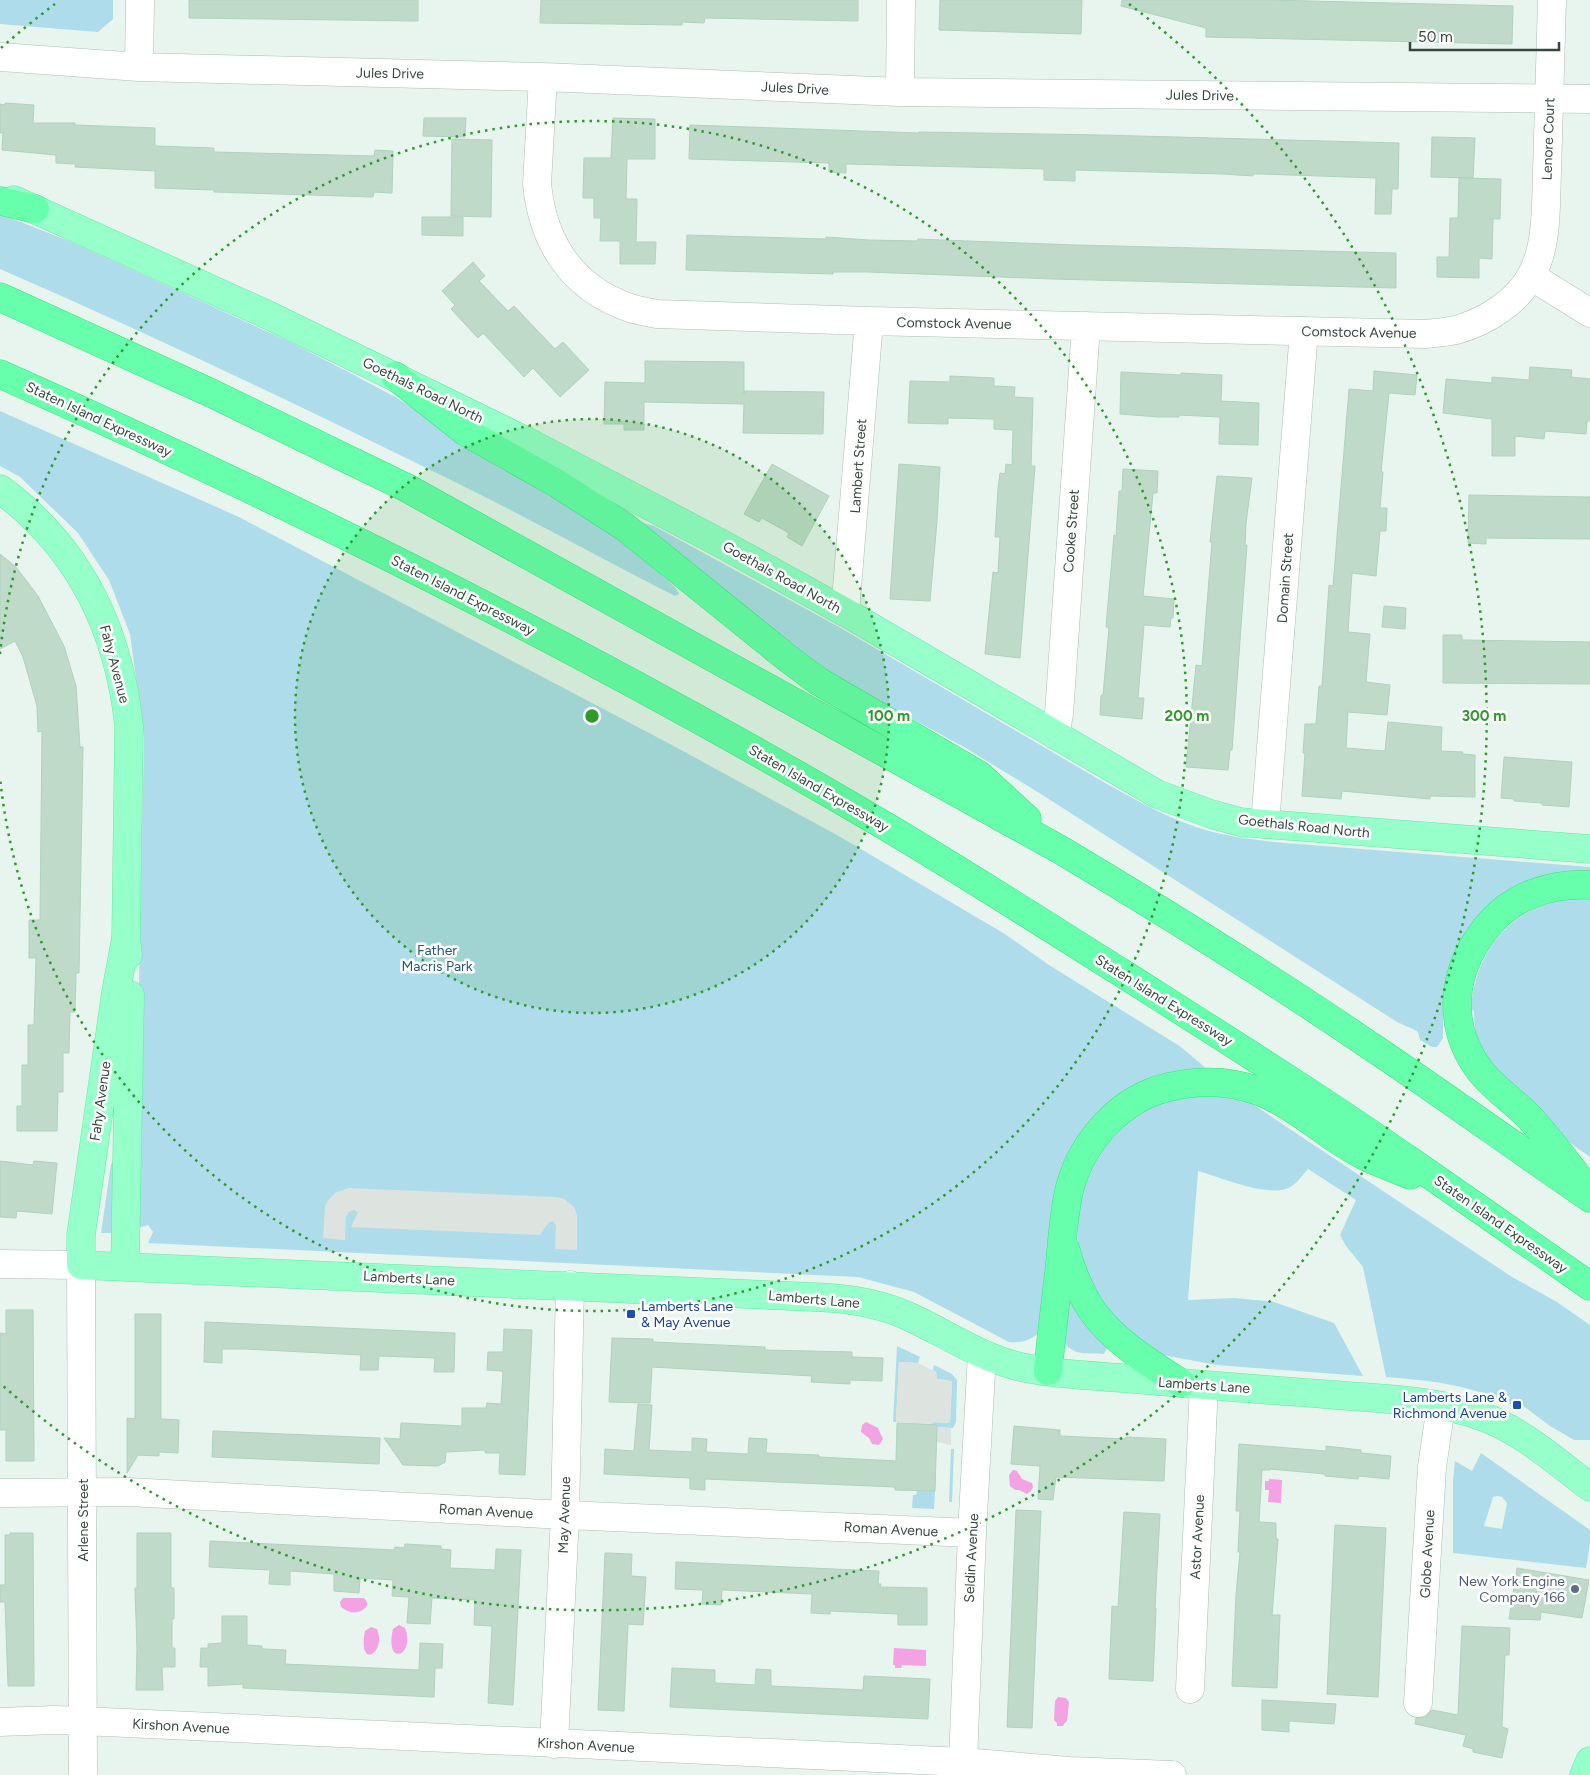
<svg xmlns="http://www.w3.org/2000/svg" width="1590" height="1775" font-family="Figtree,sans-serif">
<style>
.green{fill:#afdcea;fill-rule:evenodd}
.parking{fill:#dde3df}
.water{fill:#f3a2e4}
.building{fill:#c0daca;stroke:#afd2bd}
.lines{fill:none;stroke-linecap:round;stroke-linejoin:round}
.minor-casing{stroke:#aac0b3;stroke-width:29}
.major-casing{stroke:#62e9a3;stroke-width:29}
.highway-casing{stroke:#33e47c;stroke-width:29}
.minor{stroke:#fff;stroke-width:28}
.major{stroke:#96ffca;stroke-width:28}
.highway{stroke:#68ffac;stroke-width:28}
.ring{fill:none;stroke:#2e9a2b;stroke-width:2.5;stroke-dasharray:2.5 5}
.transit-dot{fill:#1a4fb4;stroke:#fff;stroke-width:2}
.service-dot{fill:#5c6f8a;stroke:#fff;stroke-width:2}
.labels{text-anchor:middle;stroke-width:5;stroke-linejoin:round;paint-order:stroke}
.street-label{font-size:14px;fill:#36483d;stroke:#fff}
.park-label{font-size:14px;fill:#265a7d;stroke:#fff}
.transit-label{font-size:14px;fill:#164399;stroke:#fff;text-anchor:start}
.service-label{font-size:14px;fill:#4e5e75;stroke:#fff;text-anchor:end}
.centre{fill:#2e9a2b;stroke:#fff;stroke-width:2.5}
.ring-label{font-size:15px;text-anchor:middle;font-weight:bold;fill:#2e9a2b;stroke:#fff;stroke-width:5;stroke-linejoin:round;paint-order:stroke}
</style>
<rect width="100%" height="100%" fill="#e8f4ee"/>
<!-- green -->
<path class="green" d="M0,0H113V19L98,32L0,24Z
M0,214L69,241L179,291L290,342L352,374L395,397L527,476L653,562C659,579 674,581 679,594L675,596C600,558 527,517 451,480C302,407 152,335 0,269Z
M0,411L239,517L670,744L837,835L1005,934L1049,965L1181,1047L1207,1069L1092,1127L1038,1334C1028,1341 1021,1343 1009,1342L914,1292L858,1277L148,1243L153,1232L148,1225L134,1229L144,737L130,634L109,580L78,533L20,477L0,466Z
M643,523L654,526L839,627L1105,783C1138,801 1172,821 1209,831C1230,837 1251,839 1273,842L1590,867V875H1579L1458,958L1445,984L1443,997V1038L1437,1047H1432L1420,1040C1419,1037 1419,1034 1417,1031C1416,1030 1401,1024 1397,1022L1044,796L964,747L870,696L801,654L641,524Z
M1590,898V1157L1562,1137L1495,1076L1479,1046L1475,1029L1474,1011L1471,1009C1475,959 1501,917 1552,902C1564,899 1577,899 1590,898Z
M1198,1093L1238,1096L1254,1105L1512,1277L1557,1302L1590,1325V1440H1574L1550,1426L1522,1405L1519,1409C1475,1385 1435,1381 1386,1377L1363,1267L1346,1246L1340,1235L1356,1200L1308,1169C1303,1174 1298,1182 1292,1186C1272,1200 1220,1177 1198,1171L1188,1300L1235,1298L1274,1302L1334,1323L1363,1376L1217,1365L1163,1355L1137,1340L1101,1306L1082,1266L1078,1242L1077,1222L1084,1183L1095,1161L1109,1141L1125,1125L1143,1112L1163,1102Z
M114,1161L115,1233H101L111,1164Z
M1068,1290L1108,1346L1104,1354C1090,1353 1073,1356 1065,1343Z
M897,1346L920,1357L918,1363L899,1362L896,1422H893Z
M934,1365L952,1374L957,1380L956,1422L953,1428L935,1427L932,1426L931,1424L934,1422L950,1423L952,1381L937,1379L936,1372L933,1370Z
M951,1449H954L952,1502H949Z
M1481,1453L1590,1530V1543L1586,1568L1453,1553V1480L1455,1461L1472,1471ZM1497,1496L1502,1497L1507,1503L1502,1529L1484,1526L1493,1497Z
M917,1491H935L934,1509L912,1508L913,1495H916Z"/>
<!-- parking -->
<path class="parking" d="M348,1188L557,1197L564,1199L574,1207L577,1215V1250L555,1249L556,1226L553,1221L548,1223L540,1235L351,1227L358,1212L354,1210L349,1212L346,1217L345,1240L323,1238L325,1207L327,1202L335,1193Z
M899,1362L918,1363L936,1372L937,1379L940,1380L952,1381L950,1423L934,1422L931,1424L935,1427L951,1428V1445L924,1439L912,1423L896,1422Z"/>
<!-- water -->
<path class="water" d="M866,1422L878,1428L883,1439L879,1445L872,1444L869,1438L861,1432L862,1425Z
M1013,1470L1017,1471L1022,1479L1032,1483L1033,1487L1031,1491L1027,1494L1019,1490H1015L1010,1486L1009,1475Z
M1269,1479L1282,1480L1281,1503L1268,1502L1269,1490H1265V1481H1269Z
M343,1598H364L367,1602V1606C359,1615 350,1614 341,1607L340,1602Z
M399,1625L405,1628C416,1656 384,1668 393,1629Z
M371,1627L377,1629C387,1653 357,1671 365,1631Z
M894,1648L926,1650V1666L902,1665L901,1668H895V1665H893Z
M1058,1697L1066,1698L1069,1702L1067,1721L1064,1724L1063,1726H1057V1723L1054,1720L1055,1701Z"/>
<!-- building -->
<path class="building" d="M189,0H418V21L189,18Z
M541,0H858V21L705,18L704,23L682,22V25L540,23Z
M940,0H1082L1081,34L939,30Z
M1122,0H1270L1513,6L1512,44L1206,37V28L1121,6Z
M5,103L34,105L33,123H75V125L155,128V146L214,148V152L374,156L375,150L393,151L392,193L374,192L373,197L214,192V190L155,188V171L75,167L76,164L56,163V155L2,150L3,133H0V104L5,105Z
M424,118H466L465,137L423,136Z
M613,118L655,119V159H627L626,199H637L636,242H656L655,264H620V241H600L601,218H594V198H583L584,158H611Z
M690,125L919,133V132L1101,135L1399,143L1398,189H1392L1391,214H1375L1376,178L1261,174H1253V176L1223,174L1075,170V181L1044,180V169L846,164V173L829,172V163L689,159Z
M1432,137L1475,138L1473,178L1431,177Z
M452,139L492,140L491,217L451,216Z
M1459,178L1501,179L1500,219H1493L1492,259L1479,258V278L1437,277V257H1449L1450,218H1458Z
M422,217H463V236L422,235Z
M687,235L826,239V237L869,240L917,241L918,239L940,240L1076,245L1396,253V288L1053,279L868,272H833V274L686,270Z
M473,262L485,276L479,281L508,311L514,306L555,349L563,342L589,370L560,397L533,368L524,377L483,333L478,338L451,309L455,305L442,291Z
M645,361L744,362V394V391L824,392L823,434L743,433L744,404L644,402V430H624V424H604L605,382L645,383Z
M1530,367L1572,370L1571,377L1590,379V421H1587L1586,434L1545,431L1544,439L1515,436V456H1492V419L1443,413L1446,379L1492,383V377L1529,380Z
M1374,371L1417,375L1415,395L1389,393L1381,472H1383L1380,508H1387L1386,531H1380L1376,576L1352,573L1348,632L1370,634L1366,682L1390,685L1387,715L1348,712L1346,748L1385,751L1388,722L1442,727L1441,751L1463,752L1462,754L1475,755V797L1430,796V799L1342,791L1341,799L1302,796L1305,753H1303L1305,724H1316L1319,686H1322L1329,585L1333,586L1349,389L1373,391Z
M1121,372L1181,375V373L1222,375L1221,401L1259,403L1258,445L1219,444L1220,417L1179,415V417H1159L1120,414Z
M950,376L994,378V386L1015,387L1014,397L1033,398L1031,466H1035L1020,658L985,654L993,572L998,573L1000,537H995L998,489L1000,473L1005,474L1006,464L1012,465L1013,430L994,429V419L948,418V424L908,423L910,381L950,382Z
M772,464L829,496L802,546L787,537L789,533L762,518L759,522L744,514Z
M899,464L940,467L937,521L930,601L890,599Z
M1123,469L1158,471L1157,493H1153L1143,596L1174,599L1173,618H1171L1170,627L1144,625L1138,698H1144L1142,719L1100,715L1101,695H1103L1109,628L1106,627L1114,535L1116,536L1119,491H1122Z
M1217,476L1252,478L1246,523L1245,545H1247L1232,750H1230L1228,770L1186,767L1196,665L1202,666L1212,542H1210Z
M1469,495L1590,497V539L1486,538V544L1468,543Z
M0,554L16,567L38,596L64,646L76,686L80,747H83L79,973H76L75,1012H70L69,1053H63V1092H58L57,1131H17V1106H22V1065H28V1025H34L36,958H29V920H40L42,731L38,732L37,706L23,657L15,641L0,649Z
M1384,606L1406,608L1405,629L1382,627Z
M1443,635H1462V640L1590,642V684L1443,683Z
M1504,757L1572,762L1569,807L1542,805V803L1514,801V799L1501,798Z
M0,1161L33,1165L34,1161L57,1163L52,1214L17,1211L16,1218L0,1217Z
M6,1310H33L34,1461H6V1430H0V1333L6,1334Z
M135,1314H161V1419L179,1420L178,1453L159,1452V1456L138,1455L127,1473V1418L135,1419Z
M205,1322L455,1333L454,1372H434L435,1358L379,1356L378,1370H360L361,1355L245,1349H222V1363L204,1362Z
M504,1329L532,1330L525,1475L499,1474L500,1453H485V1450L446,1452L445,1462L438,1466L403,1465L384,1438L400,1439L401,1423L462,1426V1408H486L487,1403L501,1404L503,1372L502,1371L487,1370L488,1352H503Z
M612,1338L653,1339V1342L765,1347V1350L852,1352V1357L883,1358L882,1381L850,1380V1384L811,1382L812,1376L652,1367L650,1403L609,1402Z
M638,1404L652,1405L649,1450L692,1452V1438L707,1439L706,1452L748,1454L749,1438L767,1439L766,1453L819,1455V1457L896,1461L897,1423L937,1425L935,1491L895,1490V1487L705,1479V1490L690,1489V1478L604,1474L605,1449L634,1451Z
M1014,1426L1060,1430V1436L1126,1439V1437L1166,1439L1164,1481L1056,1477L1053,1500L1038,1499L1040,1466L1011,1464Z
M213,1431L380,1438L379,1464L212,1457Z
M1239,1444L1326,1451V1446L1361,1450V1453L1391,1456L1389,1479L1359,1476L1358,1479L1325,1476V1474L1270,1469V1470H1262L1259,1522L1276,1523V1539H1278L1272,1615H1280L1277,1688L1232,1686L1236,1595L1240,1552H1238L1240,1511H1236Z
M1016,1510L1041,1511L1032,1728L1007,1727Z
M1124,1512L1160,1514L1155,1608H1156L1153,1681L1109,1679L1112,1606L1118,1607Z
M1335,1525L1386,1528L1378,1697L1327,1694Z
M10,1533H33L34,1686H8L5,1602H0V1585H5V1535H10Z
M137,1533H171V1588H174V1619H172V1648H175V1667H162L163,1690H136L137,1650L135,1588H137Z
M210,1541L394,1550L395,1547L404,1548L405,1544L441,1546V1549L451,1550L450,1568L495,1570L496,1549L521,1550L513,1705L488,1703L492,1626L474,1625L475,1600L432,1598L430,1624L407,1623L409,1597L392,1596L393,1580L360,1578L359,1593L334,1591V1574L290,1571V1585L269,1584L270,1570L209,1567Z
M605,1553L632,1554L631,1576L646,1577L643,1625L628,1624L624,1711L598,1710Z
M676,1562L879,1571L878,1584H881L880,1587L927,1588V1625H898V1614L830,1611V1614L811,1613L812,1594L722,1590L721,1605L702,1604L703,1590L675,1589Z
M1517,1568L1589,1580L1582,1618L1541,1612L1540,1620L1509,1619Z
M222,1616H247V1645L262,1646V1649L286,1650L285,1664L419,1670L420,1643L443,1644L442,1668H435L434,1697L243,1688V1684L208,1686V1667H200L201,1648H208V1644L222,1643Z
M1462,1626L1510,1628L1509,1655H1505L1502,1727L1508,1729L1502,1758L1473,1752V1749L1463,1746L1466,1735L1415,1724L1416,1718L1425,1717L1432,1710L1458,1715Z
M672,1668L715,1670V1683L755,1685L756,1669L771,1670V1686L863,1690L864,1676L930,1679L928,1719L670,1707Z
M1262,1700L1336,1704L1334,1724L1289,1721V1732L1262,1730Z"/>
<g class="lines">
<!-- minor casing -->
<g class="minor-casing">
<path id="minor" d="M0,57L139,67L543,77L900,92L1590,99
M139,67L140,0
M543,77L537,184C543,243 572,288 630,308C639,311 648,312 657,314L869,321L1425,334C1435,333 1446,332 1456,330C1485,322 1518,302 1532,274C1543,253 1545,230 1546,206L1552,0
M900,92L901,0
M1531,276L1590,313
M845,612L869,321
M1055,735L1059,714L1086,326
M1265,824L1304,331
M0,1264L81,1265L83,1775
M0,1493L128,1492L545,1514L972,1533
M1190,1689L1204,1385
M1418,1703L1432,1467L1441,1406
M0,1722L54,1720L83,1721L963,1762L1069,1771L1172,1775
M554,1744L565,1515L570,1285
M963,1762L972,1533L982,1354"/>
</g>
<!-- major casing -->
<g class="major-casing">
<path id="major" d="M14,200L268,315L530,443L724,545L845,612L1157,794L1211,814L1240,822L1265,824L1590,849
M0,489C80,548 119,629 129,727L126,938L128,955
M126,938L116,992L81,1235V1265L814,1297C847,1298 880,1303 910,1317C947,1334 981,1358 1021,1367C1059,1375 1097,1376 1135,1379C1202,1385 1268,1390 1335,1395C1385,1399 1437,1400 1484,1417C1522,1431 1558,1463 1590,1487
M125,1266L130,995
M1584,1775L1590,1761"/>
</g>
<!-- highway casing -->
<g class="highway-casing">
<path id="highway" d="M0,201L35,209
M0,297L211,393L405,487L1059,849C1163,911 1266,975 1366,1043C1441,1093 1515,1147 1590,1198
M0,374C304,509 601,658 887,827C966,874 1044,924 1122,973C1221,1036 1320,1098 1416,1165C1474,1205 1532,1246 1590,1286
M395,376L466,432L558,484L625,527L786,657L818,681L979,775L1027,819
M1581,1181C1564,1159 1547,1136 1528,1116C1513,1101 1495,1089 1481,1072C1446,1027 1451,972 1486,928C1511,896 1550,883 1590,885
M1065,1248C1071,1270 1079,1290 1091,1309C1113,1341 1149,1363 1181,1383
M1048,1371C1051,1338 1055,1306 1059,1273C1062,1245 1063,1215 1070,1187C1083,1140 1121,1098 1169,1087C1199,1080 1229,1080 1258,1091C1296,1105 1326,1136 1361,1154C1376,1162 1394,1168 1410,1175"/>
</g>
<!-- minor -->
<use href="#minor" class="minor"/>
<!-- major -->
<use href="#major" class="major"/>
<!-- highway -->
<use href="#highway" class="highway"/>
</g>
<!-- distance rings -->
<circle cx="592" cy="716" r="297" fill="#2e9a2b" fill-opacity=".12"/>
<g class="ring">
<circle cx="592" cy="716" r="297"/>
<path d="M0 654A595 595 0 1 1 0 778"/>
<path d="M1 48A892 892 0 0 1 55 4M1129 4A892 892 0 1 1 1 1384"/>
</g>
<!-- markers -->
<g class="transit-dot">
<rect x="626" y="1309" width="10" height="10" rx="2.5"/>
<rect x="1512" y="1400" width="10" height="10" rx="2.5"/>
</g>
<circle class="service-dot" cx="1575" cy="1589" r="5"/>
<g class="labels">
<!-- street labels -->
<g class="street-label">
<text transform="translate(390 73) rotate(1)" y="5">Jules Drive</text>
<text transform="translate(795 88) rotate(3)" y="5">Jules Drive</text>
<text transform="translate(1200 95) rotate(1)" y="5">Jules Drive</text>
<text transform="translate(1548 139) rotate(-88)" y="5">Lenore Court</text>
<text transform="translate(954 323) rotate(1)" y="5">Comstock Avenue</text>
<text transform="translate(1359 332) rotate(1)" y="5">Comstock Avenue</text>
<text transform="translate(423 390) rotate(26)" y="5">Goethals Road North</text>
<text transform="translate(99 419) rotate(25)" y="5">Staten Island Expressway</text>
<text transform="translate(858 466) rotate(-86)" y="5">Lambert Street</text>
<text transform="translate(1071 531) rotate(-86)" y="5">Cooke Street</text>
<text transform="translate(782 577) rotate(29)" y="5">Goethals Road North</text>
<text transform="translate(1285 578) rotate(-86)" y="5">Domain Street</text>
<text transform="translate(463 595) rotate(27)" y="5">Staten Island Expressway</text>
<text transform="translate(115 664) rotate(75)" y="5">Fahy Avenue</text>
<text transform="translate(819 788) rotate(30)" y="5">Staten Island Expressway</text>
<text transform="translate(1304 826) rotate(6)" y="5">Goethals Road North</text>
<text transform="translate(1164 1000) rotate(32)" y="5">Staten Island Expressway</text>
<text transform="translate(100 1101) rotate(-82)" y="5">Fahy Avenue</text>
<text transform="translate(1501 1224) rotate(35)" y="5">Staten Island Expressway</text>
<text transform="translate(409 1278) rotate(3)" y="5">Lamberts Lane</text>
<text transform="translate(814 1299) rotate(5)" y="5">Lamberts Lane</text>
<text transform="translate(1204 1385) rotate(4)" y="5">Lamberts Lane</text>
<text transform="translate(486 1511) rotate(3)" y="5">Roman Avenue</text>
<text transform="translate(564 1515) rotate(-88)" y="5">May Avenue</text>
<text transform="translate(83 1520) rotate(-90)" y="5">Arlene Street</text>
<text transform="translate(891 1529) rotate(3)" y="5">Roman Avenue</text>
<text transform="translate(1197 1537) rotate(-87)" y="5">Astor Avenue</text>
<text transform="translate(1427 1554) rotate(-87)" y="5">Globe Avenue</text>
<text transform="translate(971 1558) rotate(-87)" y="5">Seldin Avenue</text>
<text transform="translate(181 1726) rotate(3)" y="5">Kirshon Avenue</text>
<text transform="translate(586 1745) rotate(3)" y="5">Kirshon Avenue</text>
</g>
<!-- park labels -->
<g class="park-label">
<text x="437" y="955">Father<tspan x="437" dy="16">Macris Park</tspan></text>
</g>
<!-- transit labels -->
<g class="transit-label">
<text x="641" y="1311">Lamberts Lane<tspan x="641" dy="16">&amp; May Avenue</tspan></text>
<text x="1507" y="1402" text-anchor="end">Lamberts Lane &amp;<tspan x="1507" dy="16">Richmond Avenue</tspan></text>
</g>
<!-- service labels -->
<g class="service-label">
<text x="1565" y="1586">New York Engine<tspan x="1565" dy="16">Company 166</tspan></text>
</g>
</g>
<circle cx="592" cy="716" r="8" class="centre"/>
<g class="ring-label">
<text x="889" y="721">100 m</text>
<text x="1187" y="721">200 m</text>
<text x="1484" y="721">300 m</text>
</g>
<!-- scale -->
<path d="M1410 42v8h149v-8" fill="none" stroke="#36483d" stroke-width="2.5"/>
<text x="1418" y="42" font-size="15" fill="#36483d" stroke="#ffffff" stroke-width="4" paint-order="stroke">50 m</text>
</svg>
